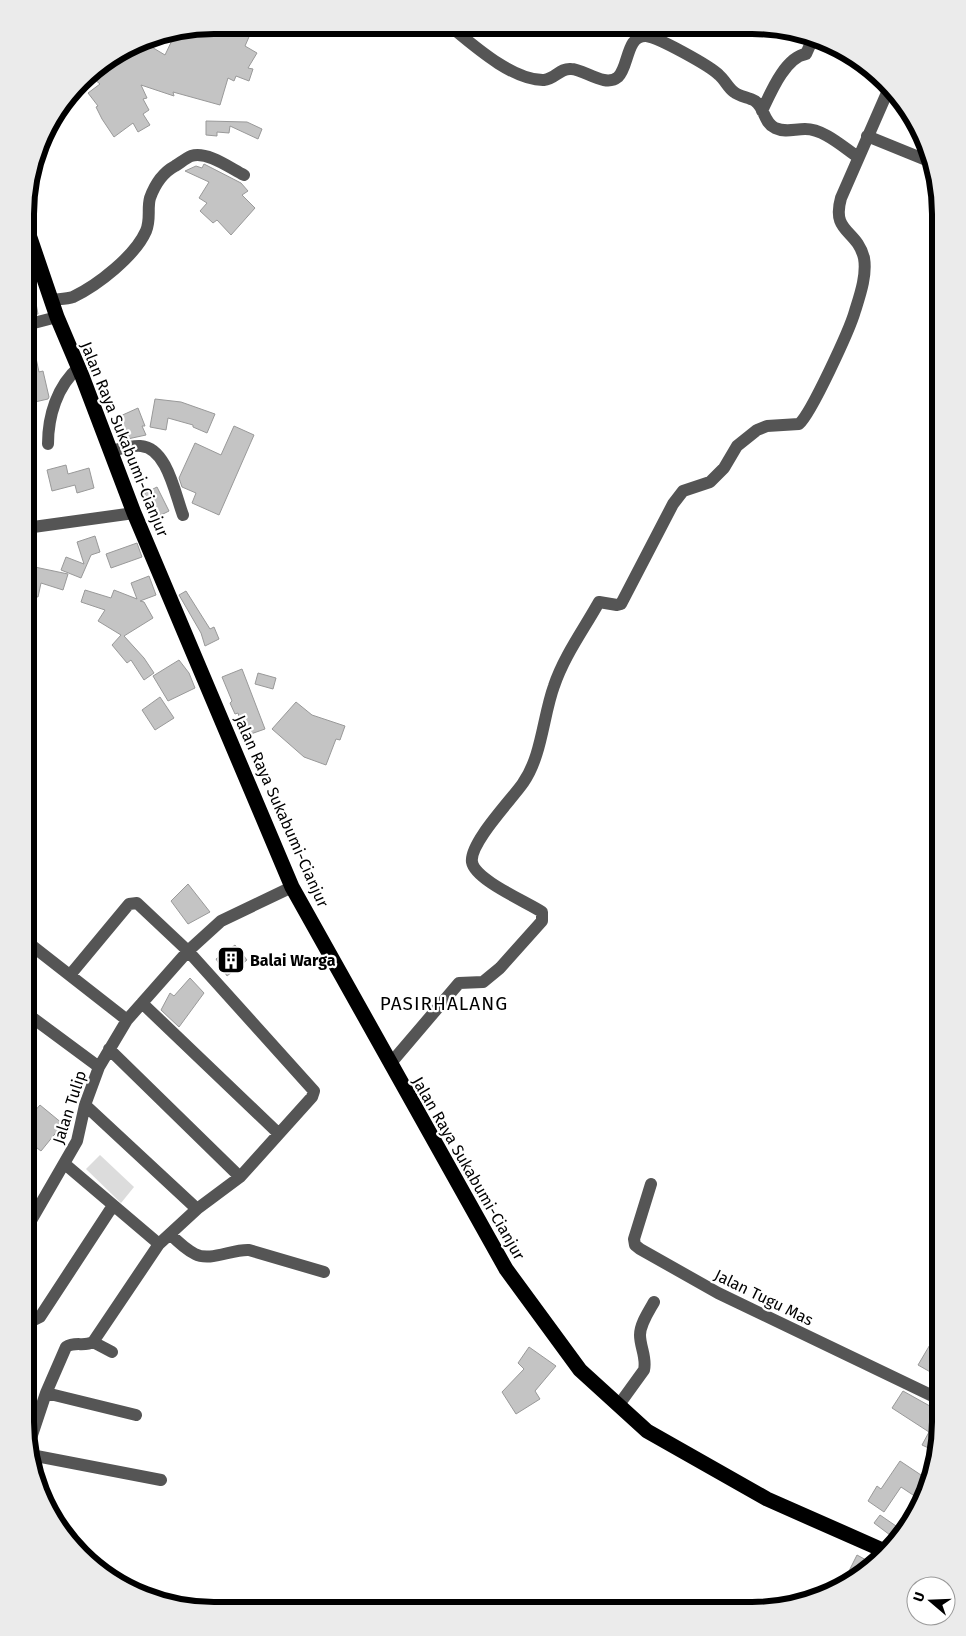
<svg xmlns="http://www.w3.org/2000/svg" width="966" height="1636" font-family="'Fira Sans',sans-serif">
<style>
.green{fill:#dcdcdc}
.building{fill:#c4c4c4;stroke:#999}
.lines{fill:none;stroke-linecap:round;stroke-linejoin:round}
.minor{stroke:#555;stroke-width:12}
.highway{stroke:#000;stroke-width:15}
.labels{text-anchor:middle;stroke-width:4.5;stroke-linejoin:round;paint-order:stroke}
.street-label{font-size:16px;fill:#000;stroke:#fff}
.poi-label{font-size:16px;font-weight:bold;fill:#000;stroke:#fff;text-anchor:start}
.quarter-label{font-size:19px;letter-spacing:1px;fill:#000;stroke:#fff}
.rim{fill:none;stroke:#000;stroke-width:6}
</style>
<rect width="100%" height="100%" fill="#fff"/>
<!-- green -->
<path class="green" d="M100,1155L134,1187L121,1203L86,1169Z"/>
<!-- building -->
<path class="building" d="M213,25H241L252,30L245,46L257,53L248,68L253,69L249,81L236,76L234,81L228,78L220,105L173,92L174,96L141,85L147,98L143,99L149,110L143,114L150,125L138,132L133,123L114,137L102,119L96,107L98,106L88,93L100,84L88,74L89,72L140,40L165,55L176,32Z
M206,121L247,122L262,129L258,139L230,126L229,133L217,132V136L206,135Z
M204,164L241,183L248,191L242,195L255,208L231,235L217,220L213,223L200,211L207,203L199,198L209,182L185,171L196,166L202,168Z
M26,282H32L38,314L26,316Z
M31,335L39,372L43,371L49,397L48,399L26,404V336Z
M155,399L181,402L215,414L207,433L193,427V425L168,418L166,430L150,427Z
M138,408L145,426H142L146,435L123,440L116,418Z
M234,426L254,435L219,515L192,503L196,493L182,487L179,478L195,443L221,455Z
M66,465L68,474L89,468L94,488L77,493L75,485L52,491L47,470Z
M157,487L169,511L153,519L141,495Z
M95,536L100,552L91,555L81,578L61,570L66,557L84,564L77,542Z
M137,543L142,557L111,568L106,554Z
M30,566L68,574L63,590L41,583L38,597L26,595Z
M149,576L156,595L140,601L144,602L153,618L124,636L144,658L154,673L144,680L131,660L127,663L112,645L121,635L98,621L105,610L81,602L85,590L111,598L114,590L137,599L131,583Z
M186,591L210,629L214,627L219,639L205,646L201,633L179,595Z
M179,660L189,673L195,688L168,701L153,676Z
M242,669L265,729L245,736L238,713L235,714L230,703L232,701L222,677Z
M258,673L276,678L273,689L255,684Z
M160,697L174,718L155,730L142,710Z
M296,702L312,715L345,726L340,740L336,739L326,765L304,757L272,729Z
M188,884L210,912L188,924L171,901Z
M235,945L247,960L227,976L216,959Z
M190,978L204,993L179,1027L161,1010L170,993L174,996Z
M40,1105L63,1124L41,1151L25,1139V1122Z
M931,1343L941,1349V1378L918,1365Z
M529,1347L556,1366L535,1391L540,1399L516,1414L502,1392L524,1369L518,1363Z
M903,1391L937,1410L931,1420L941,1426L937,1452L922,1445L929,1432L892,1408Z
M900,1461L930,1481L927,1493L922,1501L901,1487L884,1512L868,1501L877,1486L881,1489Z
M880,1515L896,1526L890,1535L874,1523Z
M857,1555L868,1561L860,1576L841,1587Z"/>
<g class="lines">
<!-- minor -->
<path class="minor" d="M450,26C473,45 513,81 544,80C555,79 560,68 571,69C584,69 605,88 618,77C629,67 626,35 646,36C658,37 710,66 719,75C725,80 728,88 734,92C740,97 749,97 755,101C765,108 763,122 775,128C786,133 794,129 805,129C824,129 843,147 858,157
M762,111C770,94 785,57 806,54L814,36
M867,136L931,162
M51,300C58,299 67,299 73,297C98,285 135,256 146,231C151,219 147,209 150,198C155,184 162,173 175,166C180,163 186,158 191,156C208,151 230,168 244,175
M26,325L57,317
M48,444C48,416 57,386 79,367
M111,451C120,449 131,445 141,446C167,448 175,494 183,515
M26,528L134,513
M26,941L127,1020
M142,1003L278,1133
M26,1013L99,1067
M109,1049L240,1177
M390,1064L459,983L483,982L500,968L542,921V912C527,902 475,880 472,862C469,843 513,798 523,783C542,756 543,716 554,686C564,656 584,629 599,602L617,605L621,604L673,504L683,491L710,482L724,468L737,446L757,430L767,426L799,424C811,414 850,329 855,311C860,295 867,275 864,258C857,229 831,233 841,198L890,86
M85,1105L197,1209
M66,1165L159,1244
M651,1184L634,1239L635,1245L640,1249L718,1293L941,1400
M25,1231L77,1141L85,1105L99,1067L127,1020L188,951L221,921L292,887
M170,1234C177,1241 185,1249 195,1254C210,1262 232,1249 249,1250L324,1272
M25,1318L34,1320L40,1317L112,1207
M93,1342L112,1352
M46,1393L136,1415
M618,1406L644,1370C647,1358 640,1347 640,1335C640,1324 649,1311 654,1302
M29,1444L46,1393L66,1347C75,1341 84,1347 93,1342L159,1244L197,1209L240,1177L312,1097L314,1091L188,951L137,903L129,904L70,975
M31,1455L161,1480"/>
<!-- highway -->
<path class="highway" d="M27,229L57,317L82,376L134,513L292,887L506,1269L580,1370L647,1431L767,1499L887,1552"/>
</g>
<!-- icons -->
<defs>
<g id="building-square" transform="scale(1.4375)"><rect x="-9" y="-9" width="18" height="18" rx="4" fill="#000" stroke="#fff"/><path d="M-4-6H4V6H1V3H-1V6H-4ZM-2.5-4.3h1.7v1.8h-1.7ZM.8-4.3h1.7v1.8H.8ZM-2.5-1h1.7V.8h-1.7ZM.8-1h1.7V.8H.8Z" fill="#fff"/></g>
</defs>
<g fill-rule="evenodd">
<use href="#building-square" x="231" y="960"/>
</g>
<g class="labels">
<!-- street labels -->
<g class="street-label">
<text transform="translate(125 439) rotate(68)" y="6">Jalan Raya Sukabumi-Cianjur</text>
<text transform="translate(282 811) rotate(66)" y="6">Jalan Raya Sukabumi-Cianjur</text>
<text transform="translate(69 1107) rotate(-72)" y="6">Jalan Tulip</text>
<text transform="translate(469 1168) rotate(60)" y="6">Jalan Raya Sukabumi-Cianjur</text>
<text transform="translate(764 1297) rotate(26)" y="6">Jalan Tugu Mas</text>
</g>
<!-- poi labels -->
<g class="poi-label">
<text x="250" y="966">Balai Warga</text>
</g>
<!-- quarter labels -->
<g class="quarter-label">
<text x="444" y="1010">PASIRHALANG</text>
</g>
</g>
<!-- crop -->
<path d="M0 0H966V1636H0ZM214 34H752A180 180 0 0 1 932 214V1422A180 180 0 0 1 752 1602H214A180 180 0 0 1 34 1422V214A180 180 0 0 1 214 34Z" fill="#ebebeb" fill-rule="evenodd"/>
<path class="rim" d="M214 34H752A180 180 0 0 1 932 214V1422A180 180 0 0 1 752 1602H214A180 180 0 0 1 34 1422V214A180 180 0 0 1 214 34Z"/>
<!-- north arrow -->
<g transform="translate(931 1601) rotate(289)"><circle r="24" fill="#ffffff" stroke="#999999"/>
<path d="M0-4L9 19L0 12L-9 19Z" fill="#000000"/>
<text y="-8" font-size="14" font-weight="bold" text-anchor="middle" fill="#000000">U</text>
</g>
</svg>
